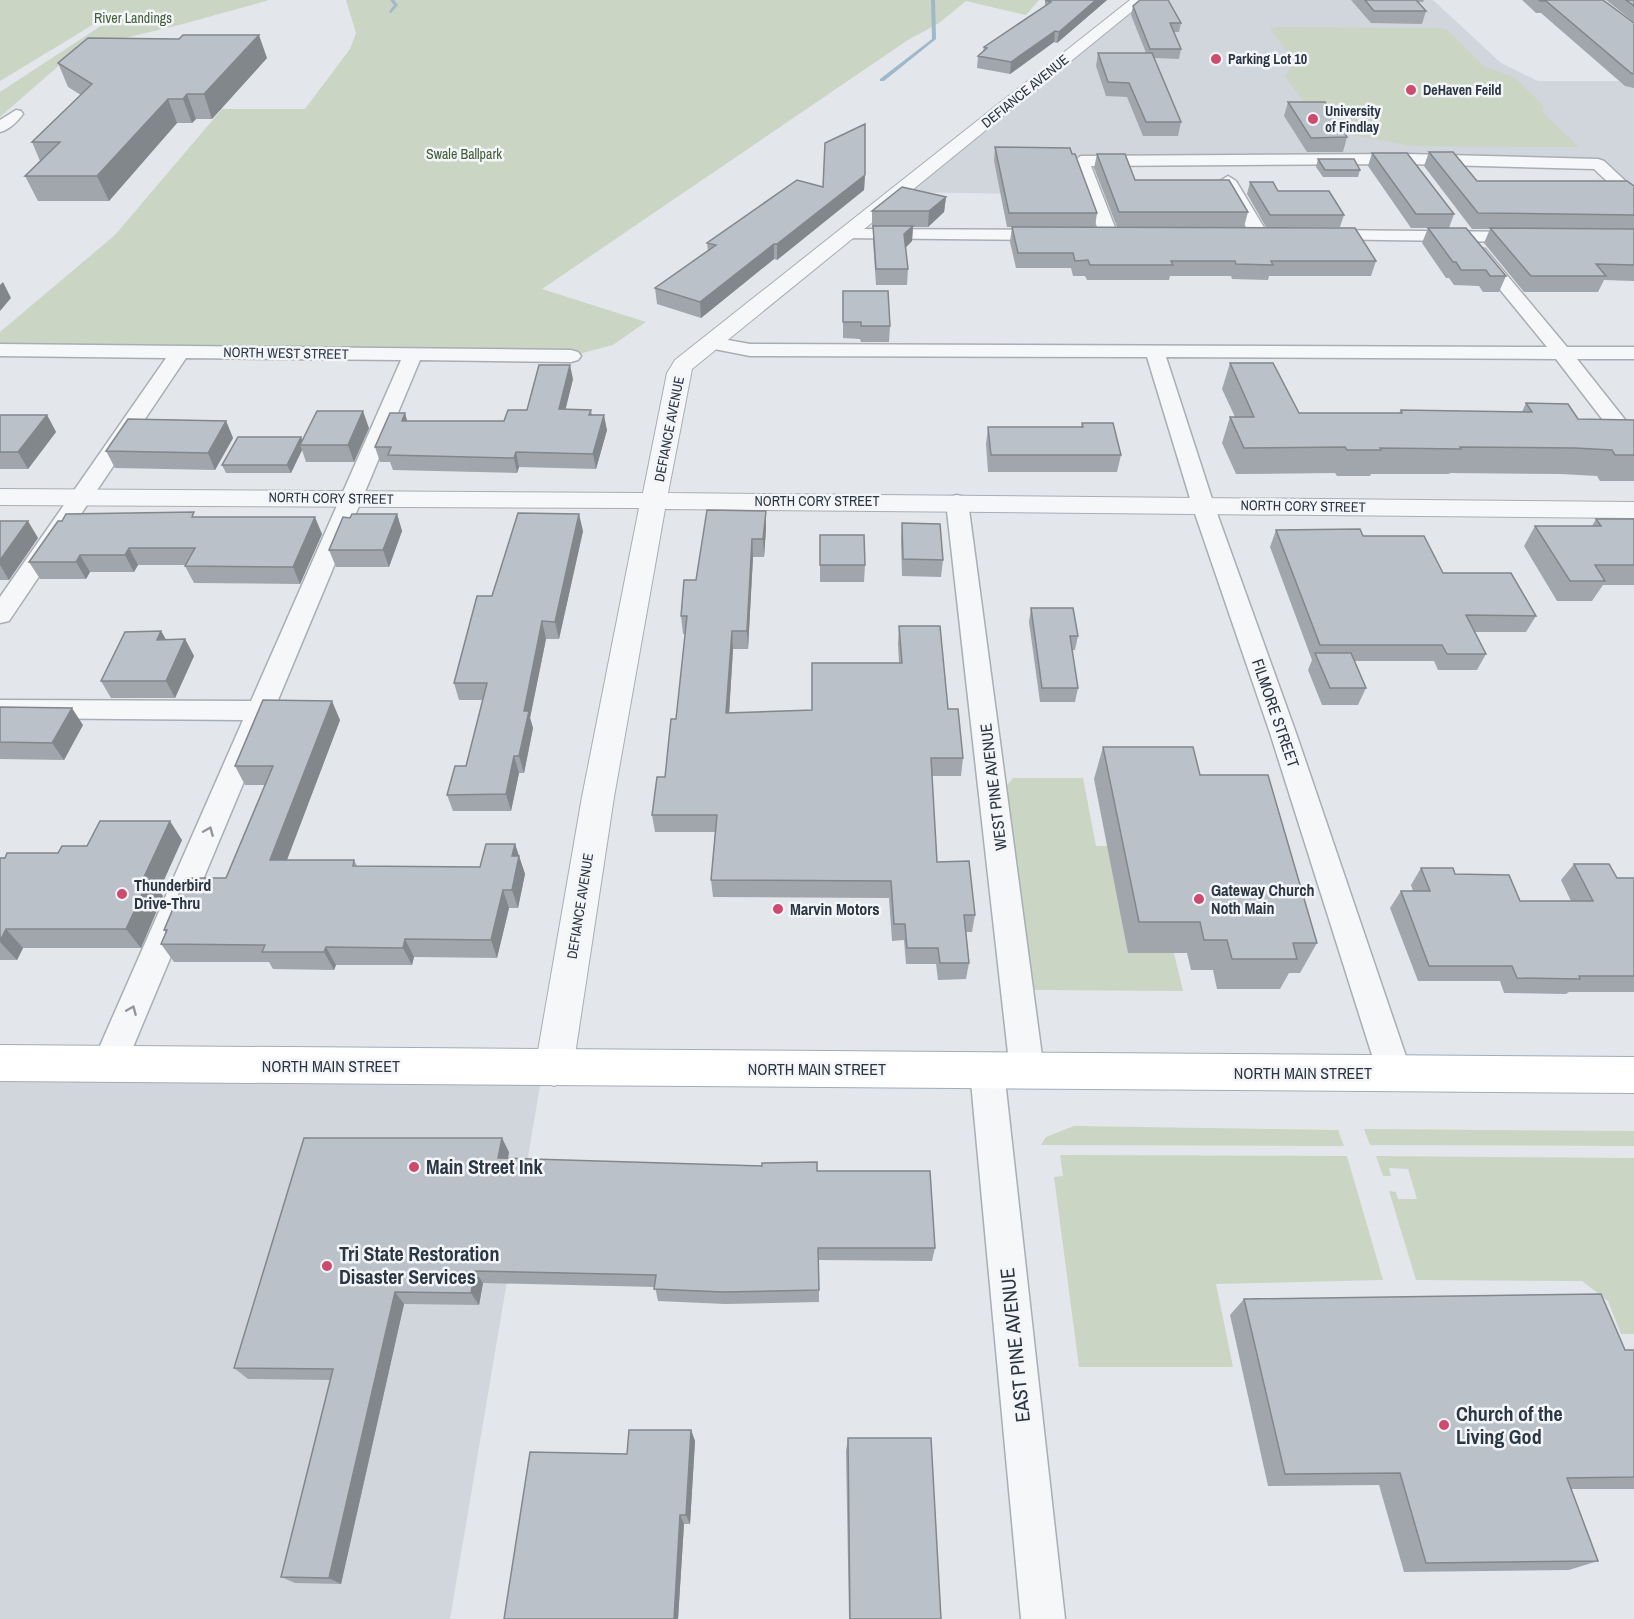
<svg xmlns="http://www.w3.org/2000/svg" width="1634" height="1619" font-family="'Archivo Narrow',sans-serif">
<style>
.built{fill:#d1d6dd}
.green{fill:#cad5c4}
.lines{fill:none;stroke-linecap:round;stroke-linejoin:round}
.stream{fill:#9fb8ca;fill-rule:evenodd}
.minor-casing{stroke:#a8aeb5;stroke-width:3}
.tertiary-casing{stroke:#a8aeb5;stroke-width:2}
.primary-casing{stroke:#a2acb6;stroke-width:2}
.minor{fill:#f6f7f9;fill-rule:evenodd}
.tertiary{fill:#f6f7f9;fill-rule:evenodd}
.primary{fill:#fff;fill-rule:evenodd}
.wall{fill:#a0a6ac}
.shaded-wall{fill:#82878c}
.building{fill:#bac1c8;stroke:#82878c;stroke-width:1.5}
.oneway{stroke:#90969e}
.poi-dot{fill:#cd4b6c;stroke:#f3f5f8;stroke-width:2}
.labels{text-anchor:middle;stroke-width:5;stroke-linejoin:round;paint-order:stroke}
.far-park-label{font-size:14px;fill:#435e38;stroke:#f3f5f8}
.far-poi-label{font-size:14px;font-weight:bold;fill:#2b3643;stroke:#f3f5f8;text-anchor:start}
.far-street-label{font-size:14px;fill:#2b3643;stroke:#f3f5f8}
.street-label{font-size:16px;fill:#2b3643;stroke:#f3f5f8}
.poi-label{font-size:16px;font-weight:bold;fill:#2b3643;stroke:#f3f5f8;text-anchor:start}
.near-poi-label{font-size:20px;font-weight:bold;fill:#2b3643;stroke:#f3f5f8;text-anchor:start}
.near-street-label{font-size:20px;fill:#2b3643;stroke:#f3f5f8}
</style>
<rect width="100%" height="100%" fill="#e3e7eb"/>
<!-- built -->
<path class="built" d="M1139,0H1433L1501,63L1538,81H1634V193L1598,164L1076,156L1085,195L901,192Z
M0,1063L543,1068L450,1619H0Z"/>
<!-- green -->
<path class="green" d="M0,0H269L183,24L83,48L71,55L0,117V92L113,18H104L0,81Z
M346,0H1039L1026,15L966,1L939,23L908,40L542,289L646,322L613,345L571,356L0,350V332L115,235L222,109H305L350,49L356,33Z
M1278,27L1443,28L1448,30L1484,66L1515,78L1544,106L1542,112L1579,147L1412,146L1344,134L1326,112L1303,101L1285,77L1294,61L1270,29Z
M1013,778H1083L1096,846H1108L1128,952L1174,953L1183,991L1030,990L1005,788Z
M1074,1126L1338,1130L1344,1146L1041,1145L1046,1137Z
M1364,1129L1634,1131V1146L1370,1145Z
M1060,1155L1347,1156L1383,1280L1216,1284L1233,1367H1079L1054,1177L1063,1176Z
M1376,1156L1634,1158V1334H1621L1608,1301L1582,1281L1416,1280L1389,1191L1396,1192L1398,1199H1417L1408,1169L1389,1168L1391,1176H1383Z"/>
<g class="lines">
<!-- stream -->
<path class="stream" d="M390,0H394L398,5L391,13L389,12L394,5Z
M931,0H935L936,39L884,81H880V79L932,39Z"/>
<!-- minor casing -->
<g class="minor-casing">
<path id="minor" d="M16,110L21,111L23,114C18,121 9,130 0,132V120Z
M1407,154L1598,159L1604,161L1634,189V203L1628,201L1594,169L1407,164L1091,166L1118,235L1115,239H1103L1100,235L1073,161L1081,156Z
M1228,176L1236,181L1268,234L1265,238H1253L1250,234L1220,181Z
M848,229L1050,230L1056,231L1059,235L1056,239L1050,240L842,238L839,234L842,230Z
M1321,230L1523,232L1529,233L1532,237L1529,241L1523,242L1315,239L1312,235L1315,231Z
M1479,248L1485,249L1567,347H1634V359H1577L1634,431V451L1626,450L1556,359L1166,357L1214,505L1296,733L1412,1074L1407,1085L1395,1089L1383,1085L1378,1074L1270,733L1192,505L1147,357L750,356L704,347L701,343L704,339L711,337L750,344L1547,347L1470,253L1473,249Z
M0,344L571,350L578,352L581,356L578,360L571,362L420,360L126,1064L121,1075L109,1079L97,1075L92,1064L243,720L0,718V700L251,701L401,360L186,358L9,621L0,623V597L166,358L0,356Z
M957,495L965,497L968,502L1044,1071L1039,1082L1027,1086L1015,1082L1010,1071L946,502L949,497Z
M987,1056L999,1060L1004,1071L1065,1619H1021L970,1071L975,1060Z"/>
</g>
<!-- tertiary casing -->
<g class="tertiary-casing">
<path id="tertiary" d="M1130,0H1146L692,369L668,493L1634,502V518L665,509L614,797L573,1068L568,1080L554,1086L540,1080L535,1068L582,797L639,508L0,505V489L643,493L667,373L675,360Z"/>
</g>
<!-- primary casing -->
<g class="primary-casing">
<path id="primary" d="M0,1045L1634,1057V1093L0,1081Z"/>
</g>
<!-- minor -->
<use href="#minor" class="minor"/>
<!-- tertiary -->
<use href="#tertiary" class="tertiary"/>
<!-- primary -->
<use href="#primary" class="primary"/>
</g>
<!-- wall -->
<path class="wall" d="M1045,0H1107L1057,43L1054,42L1010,74L977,68L978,56L983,51L984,47L1045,6Z
M1351,0H1424L1423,2H1418L1426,11L1422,24L1371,23Z
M1522,0H1603L1634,23V88L1625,86L1541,13H1536Z
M1606,0H1634V22Z
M1133,6L1181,23L1179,32H1174L1181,49L1179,59L1154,58L1181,122L1178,136H1143L1127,97L1106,96L1096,66L1098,53H1146L1131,15Z
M267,58L212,119H196L192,123H177L109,201H38L25,176L40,161L32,142L81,95L68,87L58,63Z
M1288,102L1347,137L1343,152H1307L1284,116Z
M995,147L1072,154L1097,213L1095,227H1007L994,161Z
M1429,152L1477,181L1634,186V281L1604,280L1598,292H1524L1484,243L1490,229H1472L1424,166Z
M1372,153L1454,214L1449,228L1506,276L1499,292H1483L1479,286L1454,285L1449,278H1446L1422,243L1428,228H1411L1368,166Z
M1097,154L1135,180L1248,212L1244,227H1117L1094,168Z
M1318,159L1360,170L1358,177H1323L1316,167Z
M865,175L864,190L777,260L774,259L701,318L657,304L655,288L708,251L707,243L823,187Z
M1250,182L1344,215L1340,227H1266L1247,194Z
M946,197L944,212L928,227H913L912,241L905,248L908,269L907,285H876L873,241V227H872V211Z
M1012,227L1376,261L1371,276H1269L1268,280L1232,279L1231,276H1170L1169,280H1087L1085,276H1073L1071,268H1016L1010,242Z
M843,291L890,326L889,342H861L860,339L843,338Z
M1230,363L1299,413H1399L1401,410L1522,412L1526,403L1578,419L1634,420V481H1600L1597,476L1561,474L1450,473L1449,474H1371L1370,476H1337L1335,473L1236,474L1222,443L1230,417H1235L1222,389Z
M573,379L565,409L591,410L592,415L607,430L596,469L519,467L517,473L393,470L390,462H380L375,447L405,413L407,421H504L527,410Z
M0,415H47L56,432L28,469H0Z
M226,421L233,438L215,470L115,468L106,451Z
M1082,423L1121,455L1117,472H988L986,444L988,427H1081Z
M369,428L354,462H306L302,450L291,473H226L222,465L301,437L302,441Z
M766,511V529L764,557H753L748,649H733L729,713L812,710L899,663L898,644L899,626L948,709L963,758L961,776H932L937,862L975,915L972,932H966L969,963L966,979L938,980L936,964H906L904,940L892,941L889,898L713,897L711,880L715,832H655L652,815L665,777L676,719L685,634H683L681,616L696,580Z
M397,514L402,531L389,567H336L329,550L350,518Z
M197,517L322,534L300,584L194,583L185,566L186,565H138L134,572H90L86,579H40L29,562Z
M1596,519H1634V585H1603L1592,601H1557L1524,546L1535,526H1592Z
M0,521L38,538L9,580H0Z
M902,523L943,560L941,577L902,576L901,540Z
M1276,530L1363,536L1536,616L1526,632H1475L1486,654L1477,670H1438L1434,661H1355L1366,688L1358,705H1322L1308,670L1312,660L1270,547Z
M583,531L559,639H546L530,718L533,728L524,773H519L511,811H453L447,795L466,766L483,700H459L454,683L492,596Z
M820,535L865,565L864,582H820Z
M1031,608L1078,636L1075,650H1072L1078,688L1075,702H1040L1029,622Z
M161,631L166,640L185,639L194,656L175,698H111L101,681Z
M0,707L83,725L64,760L0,759Z
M340,720L287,860H354L357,866L480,867L515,844L525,874L518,908H509L497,958L414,957L412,965H336L334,970L273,969L269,962H174L161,944L166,933L164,930L226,878L265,785H245L235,766Z
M1103,747L1200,775L1317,943L1300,973H1289L1280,989H1217L1213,970H1191L1187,953H1128L1094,779Z
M182,840L159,891L163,896L141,948H23L17,960H0V858L58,853L87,846Z
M1574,864L1617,878H1634V992H1569L1566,994L1504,993L1500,981H1418L1390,908L1401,891H1413L1411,885L1421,868L1455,874L1520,901H1571L1561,880Z
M509,1152L508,1158L817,1171L935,1248L932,1261L819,1260V1302L725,1304L658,1301L655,1287L483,1283L479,1305L404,1304L341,1584L295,1583L281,1577L330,1380L248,1379L234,1368Z
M1244,1299L1625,1350H1634V1489H1571L1598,1561L1569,1570L1404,1572L1379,1485L1268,1486L1230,1315Z
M691,1430L695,1441L690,1524H684L678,1619H504L627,1454Z
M848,1438L941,1619H849L846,1451Z"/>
<!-- shaded-wall -->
<path class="shaded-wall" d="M1096,0H1107L1057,43L1059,32Z
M1055,31L1054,42L1010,74L1011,62Z
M259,35L267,58L212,119L204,94Z
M187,94L196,119L192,123L183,99Z
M168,99L177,123L109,201L97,176Z
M865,175L864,190L777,260V244Z
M946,197L944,212L928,227L929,211Z
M913,226L912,241L903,250L904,234Z
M774,244V259L701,318L700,302Z
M3,282L11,298L0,311V285Z
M570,365L573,379L562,424L559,409Z
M363,411L369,428L354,462L348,445Z
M405,413L409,428L402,421Z
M47,415L56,432L28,469L18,452Z
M604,415L607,430L596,469L593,454Z
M226,421L233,438L215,470L208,453Z
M301,437L304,445H300L302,450L291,473L287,465Z
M516,452L519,467L517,473L514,458Z
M766,511V529L764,557L763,539Z
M397,514L402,531L389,567L383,550Z
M579,514L583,531L559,639L555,622Z
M315,517L322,534L300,584L293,567Z
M28,521L38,538L9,580L0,565V560Z
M752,539L753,557L748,649L747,631Z
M129,548L138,565L134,572L125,555Z
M80,555L90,572L86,579L76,562Z
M542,621L546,639L530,718L533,728L524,773L519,756L524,711Z
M161,631L171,648L157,640Z
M732,631L733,649L728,731L726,713Z
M185,639L194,656L175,698L166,681Z
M332,701L340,720L280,878L270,860Z
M72,708L83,725L64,760L52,743Z
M514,756L519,773L511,811L506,794Z
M170,821L182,840L159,891L163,896L141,948L126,929L144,877Z
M515,844L525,874L518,908L512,890V856Z
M503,890L509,908L497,958L491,940Z
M6,929L23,948L17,960L0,942Z
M405,939L414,957L412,965L403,948Z
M326,947L336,965L334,970L324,952Z
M502,1138L509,1152L505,1172L498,1158Z
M475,1271L483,1283L479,1305L471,1293Z
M395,1292L404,1304L341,1584L329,1578Z
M691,1430L695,1441L690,1524L686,1515Z
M680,1515L684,1524L678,1619H674Z"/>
<!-- building -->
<path class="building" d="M1045,0H1096L1059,32L1055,31L1011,62L978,56L987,48L984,47L1051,2Z
M1140,0H1168L1181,23H1170L1181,49H1150L1133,6Z
M1365,0H1416L1426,11H1374Z
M1539,0H1603L1634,23V74L1631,73L1546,1H1540Z
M1626,0H1634V6Z
M183,35H259L204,94H187L183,99H168L97,176H25L60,142H32L92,84L58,63L88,38L179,39Z
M1098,53H1152L1181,122H1146L1129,83L1108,82Z
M1288,102H1325L1347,137L1311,138Z
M865,124V175L777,244H774L700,302L655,288L716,245L707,243L797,180L823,187L825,143Z
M995,147L1070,148L1072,154H1075L1097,213H1009Z
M1429,152H1453L1477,181H1627L1634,186V215L1478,213Z
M1372,153H1407L1454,214H1416Z
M1097,154H1125L1135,180H1229L1248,212H1119Z
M1318,159H1354L1360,170H1325Z
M1250,182H1273L1278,191H1329L1344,215H1270Z
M902,187L946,197L929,211H872Z
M873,226H913L904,234L908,269H876Z
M1012,227L1355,228L1376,261H1271L1273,265L1236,264L1235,261H1171L1173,265H1090L1088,260L1075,261L1073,253H1018Z
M1428,228H1466L1506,276H1490L1486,270H1461L1456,262H1453Z
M1490,228L1634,229V265L1596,264L1606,276H1531Z
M843,291H888L890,326H861V322H843Z
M1230,363H1273L1299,413H1402L1401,410L1532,412L1526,403L1568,404L1578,419L1634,420V455H1615L1612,450L1575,448L1460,447L1461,449L1380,448L1381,450H1347L1345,447L1244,448L1230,417H1254Z
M539,365H570L559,409L591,410L589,415H604L593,454L516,452L514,458L388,455L391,447H375L390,413H405L402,421H504L508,410H527Z
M317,411H363L348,445H300Z
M0,415H47L18,452H0Z
M128,419L226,421L208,453L106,451Z
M1082,423H1113L1121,455H991L988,427H1083Z
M238,437H301L287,465H222Z
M707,510L766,511L763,539H752L747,631H732L726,713L812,710V663H902L899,626H940L948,709H958L963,758H931L937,862L969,861L975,915H964L969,963H940L938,948H907L905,924H894L891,881L711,880L717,815H652L657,777H665L671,719H676L687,616H681L684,580H696Z
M194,512L192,517H315L293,567L185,566L195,548H129L125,555H80L76,562H29L58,521H62L66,514Z
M518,513L579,514L555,622L542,621L524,711H529L519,756H514L506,794L447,795L455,766H466L487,683H454L477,596H492Z
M352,514H397L383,550H329L343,517L350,518Z
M1596,519H1634V565H1595L1605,581H1570L1535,526H1601Z
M0,521H28L0,560Z
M902,523L940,524L943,560L903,559Z
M1360,529L1363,536H1424L1443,573H1511L1536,616L1466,615L1486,654H1447L1442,645H1320L1276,530Z
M820,535H864L865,565H820Z
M1031,608H1073L1078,636H1070L1078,688H1042Z
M161,631L157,640L185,639L166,681H101L125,632Z
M1315,653H1351L1366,688H1330Z
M263,700L332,701L270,860H354L353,866L480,867L486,844H515L512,856H519L512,890H503L491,940L405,939L403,948L326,947L324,952H262L265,945L161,944L167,930H164L186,878H226L273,766H235Z
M0,707L72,708L52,743L0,742Z
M1103,747H1193L1200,775H1268L1317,943H1293L1297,959H1232L1227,940H1204L1200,922H1139Z
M100,821H170L144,877H150L126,929H6L0,941V858H5L7,853H58L62,846H87Z
M1574,864H1609L1617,878H1634V976H1579L1580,979L1517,978L1512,966H1429L1401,891H1430L1421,868H1453L1455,874L1509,875L1520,901H1593Z
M304,1138H502L498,1158L762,1166V1163L817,1162V1171H930L935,1248H818L819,1290L723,1292L654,1289L656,1275L475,1271L471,1293L395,1292L329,1578L281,1577L333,1369L234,1368Z
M1601,1294L1625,1350H1634V1477L1567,1478L1598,1561L1426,1563L1400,1473L1285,1474L1244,1299Z
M629,1430H691L686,1515H680L674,1619H504L530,1452L627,1454Z
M848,1438H931L941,1619H850Z"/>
<!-- one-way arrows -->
<defs><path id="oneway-chevron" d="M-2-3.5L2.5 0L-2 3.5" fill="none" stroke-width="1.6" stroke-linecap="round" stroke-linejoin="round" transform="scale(1.5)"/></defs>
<g class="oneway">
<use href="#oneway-chevron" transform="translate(209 831) rotate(-67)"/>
<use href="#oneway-chevron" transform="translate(132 1010) rotate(-67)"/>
</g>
<!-- markers -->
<g class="poi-dot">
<circle cx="1216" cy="59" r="6"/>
<circle cx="1411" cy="90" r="6"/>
<circle cx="1313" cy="119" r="6"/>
<circle cx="122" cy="894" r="6"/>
<circle cx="1199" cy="899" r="6"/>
<circle cx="778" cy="909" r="6"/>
<circle cx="414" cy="1167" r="6"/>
<circle cx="327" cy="1266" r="6"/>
<circle cx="1444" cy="1425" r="6"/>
</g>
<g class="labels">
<!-- far-park labels -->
<g class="far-park-label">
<text x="133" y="23">River Landings</text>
<text x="464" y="159">Swale Ballpark</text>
</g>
<!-- far-poi labels -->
<g class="far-poi-label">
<text x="1228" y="64">Parking Lot 10</text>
<text x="1423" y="95">DeHaven Feild</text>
<text x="1325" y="116">University<tspan x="1325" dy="16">of Findlay</tspan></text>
</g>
<!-- far-street labels -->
<g class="far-street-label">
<text transform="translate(1025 91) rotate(-39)" y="5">DEFIANCE AVENUE</text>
<text transform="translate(286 353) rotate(1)" y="5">NORTH WEST STREET</text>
<text transform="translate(669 429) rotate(-79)" y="5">DEFIANCE AVENUE</text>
<text transform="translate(331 498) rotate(1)" y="5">NORTH CORY STREET</text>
<text x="817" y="506">NORTH CORY STREET</text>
<text transform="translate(1303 506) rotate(1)" y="5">NORTH CORY STREET</text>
<text transform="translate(580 906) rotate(-81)" y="5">DEFIANCE AVENUE</text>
</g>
<!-- street labels -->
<g class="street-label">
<text transform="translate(1276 713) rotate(71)" y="6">FILMORE STREET</text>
<text transform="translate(993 787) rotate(-97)" y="6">WEST PINE AVENUE</text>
<text x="331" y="1072">NORTH MAIN STREET</text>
<text x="817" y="1075">NORTH MAIN STREET</text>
<text x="1303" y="1079">NORTH MAIN STREET</text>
</g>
<!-- poi labels -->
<g class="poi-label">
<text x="134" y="891">Thunderbird<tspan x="134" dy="18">Drive-Thru</tspan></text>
<text x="1211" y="896">Gateway Church<tspan x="1211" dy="18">Noth Main</tspan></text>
<text x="790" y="915">Marvin Motors</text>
</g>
<!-- near-poi labels -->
<g class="near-poi-label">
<text x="426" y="1174">Main Street Ink</text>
<text x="339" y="1261">Tri State Restoration<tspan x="339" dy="23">Disaster Services</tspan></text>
<text x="1456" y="1421">Church of the<tspan x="1456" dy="23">Living God</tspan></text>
</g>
<!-- near-street labels -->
<g class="near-street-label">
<text transform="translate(1015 1345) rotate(-96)" y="7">EAST PINE AVENUE</text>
</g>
</g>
</svg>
